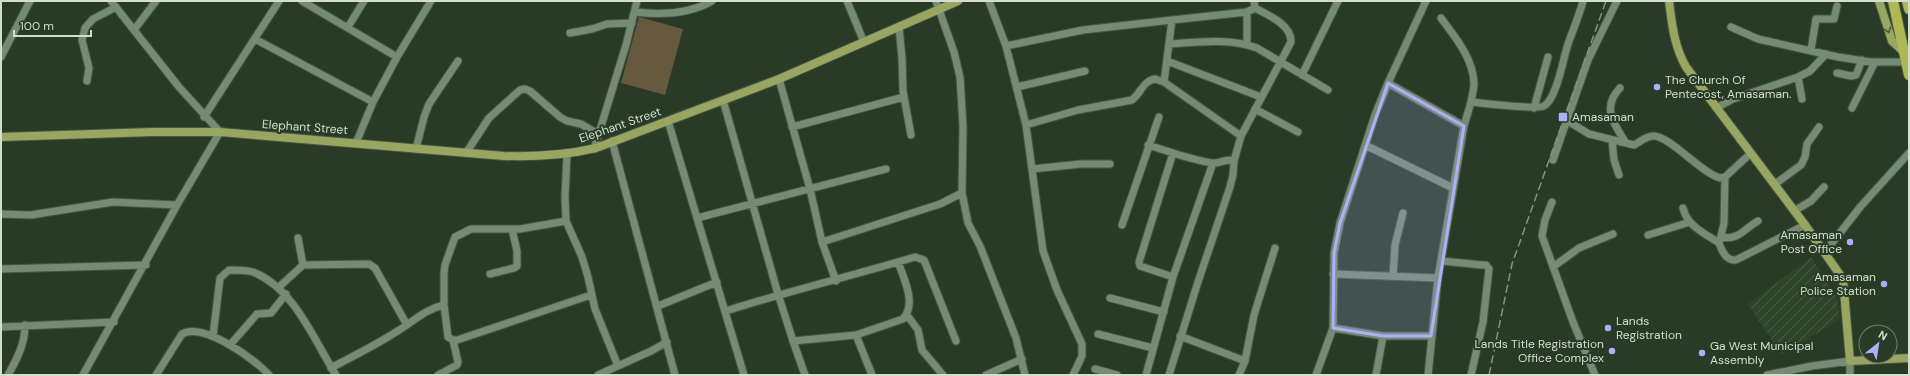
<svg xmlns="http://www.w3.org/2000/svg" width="1910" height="376" font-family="'DM Sans',sans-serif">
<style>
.industrial{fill:url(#industrial-furrows)}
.pitch{fill:#66593e}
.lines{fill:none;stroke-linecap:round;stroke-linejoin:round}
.minor-casing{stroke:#475745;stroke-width:9}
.major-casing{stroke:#475745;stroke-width:10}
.highway-casing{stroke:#475745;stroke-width:12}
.minor{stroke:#768b73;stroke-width:7}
.major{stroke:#99a661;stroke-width:8}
.highway{stroke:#b0b855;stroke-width:10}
.rail{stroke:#859382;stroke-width:1.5;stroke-dasharray:8 4;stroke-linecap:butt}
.oneway{stroke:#4b5b38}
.marked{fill:#adaffb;fill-opacity:0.2;stroke:#adaffb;stroke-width:3;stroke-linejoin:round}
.poi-dot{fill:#adaffb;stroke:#293b26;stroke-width:1.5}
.labels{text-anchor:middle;stroke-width:4;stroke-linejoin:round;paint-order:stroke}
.poi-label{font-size:12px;fill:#d3ded1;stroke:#293b26;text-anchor:start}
.street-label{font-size:12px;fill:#d3ded1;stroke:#293b26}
</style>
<defs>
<pattern id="industrial-furrows" width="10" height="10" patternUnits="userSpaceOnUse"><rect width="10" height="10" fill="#2e452a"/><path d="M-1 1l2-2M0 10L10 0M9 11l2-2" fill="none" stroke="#4b5f48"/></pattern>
</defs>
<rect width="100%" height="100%" fill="#293b26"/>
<!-- industrial -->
<path class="industrial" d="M1811,257L1837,297L1840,319L1782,355L1748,304Z"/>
<!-- pitch -->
<path class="pitch" d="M639,17L683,29L665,95L621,83Z"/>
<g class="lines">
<!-- minor casing -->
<g class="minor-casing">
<path id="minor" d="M302,1L397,57
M847,1L864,42
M936,1L954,52L960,77L963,126L962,193L968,223L980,246L1016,338L1025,375
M989,1L1006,46L1026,125L1043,251L1057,290L1082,344V356L1073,375
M635,12C660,15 690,14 712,1
M1247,12V45
M1441,18C1455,37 1473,58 1474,83C1474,89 1472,96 1471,102
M348,27L364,1
M899,27L902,58L903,91L911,135
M1731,27L1758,39L1838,57L1871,62H1907
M134,30L156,1
M570,33L592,29L607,24L632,23
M255,39L373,102
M1170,44C1198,42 1230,38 1257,48L1328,90
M1006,46L1083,30L1172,20
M1811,50L1816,19H1834L1837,6
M1,57L30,1
M1167,61L1261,97
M1837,73L1851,76L1856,75L1862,60
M1302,75L1338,1
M1798,77L1802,99
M779,79L810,189L822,242L836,281
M87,81L89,68L82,40L85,28L93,19L116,7
M1164,82L1172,20L1247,12L1255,8
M1388,83L1464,126
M1017,87L1085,71
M1620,88C1601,108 1614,124 1626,143
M723,100L778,294L793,341L856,335L903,319C917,304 904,279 898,262
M1534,108L1548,57
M1716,108L1733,99L1798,77L1810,71L1826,54
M1852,108L1875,62
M1255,109L1298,132
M204,117L279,1
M1566,120L1589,134L1634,145C1640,142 1646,136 1653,136C1669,135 1701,173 1720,178L1725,177L1751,153
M668,121L744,375
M1026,125L1078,110L1132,100C1141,93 1143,81 1155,79L1164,82L1241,136
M792,127L904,97
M1612,140L1614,160L1619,175
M612,141L675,375
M356,143L373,102L397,57L431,1
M1148,145L1173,153
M1365,145L1453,188
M416,149L424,117L429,104L458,61
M594,149L626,45L637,1
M466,153L489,118L520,90L525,89L530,91L560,117L567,121L581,124L598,134
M567,154L565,197L566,221L582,257L588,277L595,309L618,366
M1553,160L1588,60L1617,1
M1032,169L1081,164H1110
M1775,184L1801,165L1805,157L1807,144L1819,127
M1552,202L1545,220L1542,236L1573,322L1595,375
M1683,208C1687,225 1702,232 1716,241L1720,240L1724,223L1725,177
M1794,211L1811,201L1824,187
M1,214L31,215L113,202L177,205
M697,218L886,169
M1122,225L1159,117
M1648,235L1690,222
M1722,237C1738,241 1745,228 1758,221
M298,238L303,265
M1718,241C1722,250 1725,261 1736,260L1805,225
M822,242L940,204L962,193
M1825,252L1861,206L1909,153
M1442,261L1482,265H1486L1489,269L1483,322L1471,375
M1553,267L1579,248L1613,234
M1,269L146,265
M490,274L514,268L517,266V251L512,229
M1333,274L1438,278
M1393,276L1395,245L1403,213
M1173,277L1140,266L1139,262L1173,153C1186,157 1199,161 1212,163C1220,164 1226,158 1234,161L1241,136L1291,42C1292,25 1268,15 1255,8L1254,1
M279,287L303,265L369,264L375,268L407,325
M1110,298L1164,312
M658,306L717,282
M726,311C788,291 852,276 915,257L924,260L956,341
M907,315L918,330L922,350L943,375
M1,327L114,322
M1333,328L1383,336H1431
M1098,334L1153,348
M856,335L872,375
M213,336L220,278L229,270C236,270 246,270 253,272C294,288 314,340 336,375
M1180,336L1245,361
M453,340H457L591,295
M793,341L805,375
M230,345L257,314L271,313L286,294
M331,368C353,356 376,345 396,332C413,322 425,309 444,305
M1095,369L1117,375
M8,375C17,359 25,344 25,325
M83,375L177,205L220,132L179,87L111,1
M156,375L182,334C203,322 255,359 269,375
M438,375L457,365L458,362L453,340L448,337L444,305V274L445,265L455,237L471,229H520L566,221
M598,375L651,351L667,342
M986,375L1022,359
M1146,375L1173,277L1213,163
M1169,375L1197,285L1230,187L1233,175L1234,161
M1239,375L1245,361L1254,315L1275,248
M1316,375L1333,328L1334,253L1340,223L1375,115L1388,83L1426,1
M1376,375L1383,336
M1428,375L1438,278L1464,126L1471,102C1482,103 1537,110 1544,106C1557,98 1563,59 1568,44C1573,30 1579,16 1583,1
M1767,375L1812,366L1850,361V375"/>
</g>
<!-- major casing -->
<g class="major-casing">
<path id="major" d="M1669,1C1672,24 1674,46 1686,67L1805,225L1843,279L1850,361L1909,358
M1879,1L1892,41L1905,53
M1,137L153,132H220L504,156C535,157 566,155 596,148L779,79L958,1"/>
</g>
<!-- highway casing -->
<g class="highway-casing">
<path id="highway" d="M1893,1L1909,75
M1907,1L1909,9"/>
</g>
<!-- minor -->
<use href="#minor" class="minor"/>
<!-- major -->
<use href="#major" class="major"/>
<!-- highway -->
<use href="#highway" class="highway"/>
<!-- rail -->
<path class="rail" d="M1489,375L1512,264L1606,1"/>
</g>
<!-- one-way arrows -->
<defs><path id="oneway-chevron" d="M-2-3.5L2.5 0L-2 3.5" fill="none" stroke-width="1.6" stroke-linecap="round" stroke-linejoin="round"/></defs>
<use class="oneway" href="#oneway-chevron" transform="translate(1888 30) rotate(72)"/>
<!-- marked area -->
<path class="marked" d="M1388,83L1464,126L1431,336H1383L1333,328L1334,253L1340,223Z"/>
<!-- markers -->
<g class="poi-dot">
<circle cx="1657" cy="87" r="4"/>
<rect x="1558" y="112" width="10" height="10" rx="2"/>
<circle cx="1850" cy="242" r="4"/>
<circle cx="1884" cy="284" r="4"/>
<circle cx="1608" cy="328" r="4"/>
<circle cx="1612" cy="351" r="4"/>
<circle cx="1702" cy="353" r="4"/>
</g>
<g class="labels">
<!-- poi labels -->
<g class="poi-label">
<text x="1665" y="84">The Church Of<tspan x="1665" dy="14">Pentecost, Amasaman.</tspan></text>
<text x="1572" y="121">Amasaman</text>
<text x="1842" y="239" text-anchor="end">Amasaman<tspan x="1842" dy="14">Post Office</tspan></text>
<text x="1876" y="281" text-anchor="end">Amasaman<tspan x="1876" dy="14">Police Station</tspan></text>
<text x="1616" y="325">Lands<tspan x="1616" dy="14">Registration</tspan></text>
<text x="1604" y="348" text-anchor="end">Lands Title Registration<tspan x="1604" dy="14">Office Complex</tspan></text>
<text x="1710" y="350">Ga West Municipal<tspan x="1710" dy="14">Assembly</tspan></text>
</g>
<!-- street labels -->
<g class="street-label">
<text transform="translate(620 125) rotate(-19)" y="4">Elephant Street</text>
<text transform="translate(305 127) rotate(4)" y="4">Elephant Street</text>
</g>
</g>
<!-- border -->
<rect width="1910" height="376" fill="none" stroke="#d3ded1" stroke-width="4"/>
<!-- north arrow -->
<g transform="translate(1878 344) rotate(30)"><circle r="19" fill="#293b26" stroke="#6d7c6a"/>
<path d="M0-3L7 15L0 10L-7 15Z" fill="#adaffb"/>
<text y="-6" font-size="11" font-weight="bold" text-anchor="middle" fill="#d3ded1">N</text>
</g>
<!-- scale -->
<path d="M14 30v6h77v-6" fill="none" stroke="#d3ded1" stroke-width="2"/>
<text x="20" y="30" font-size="12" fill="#d3ded1" stroke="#293b26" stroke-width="3" paint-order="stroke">100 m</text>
</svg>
